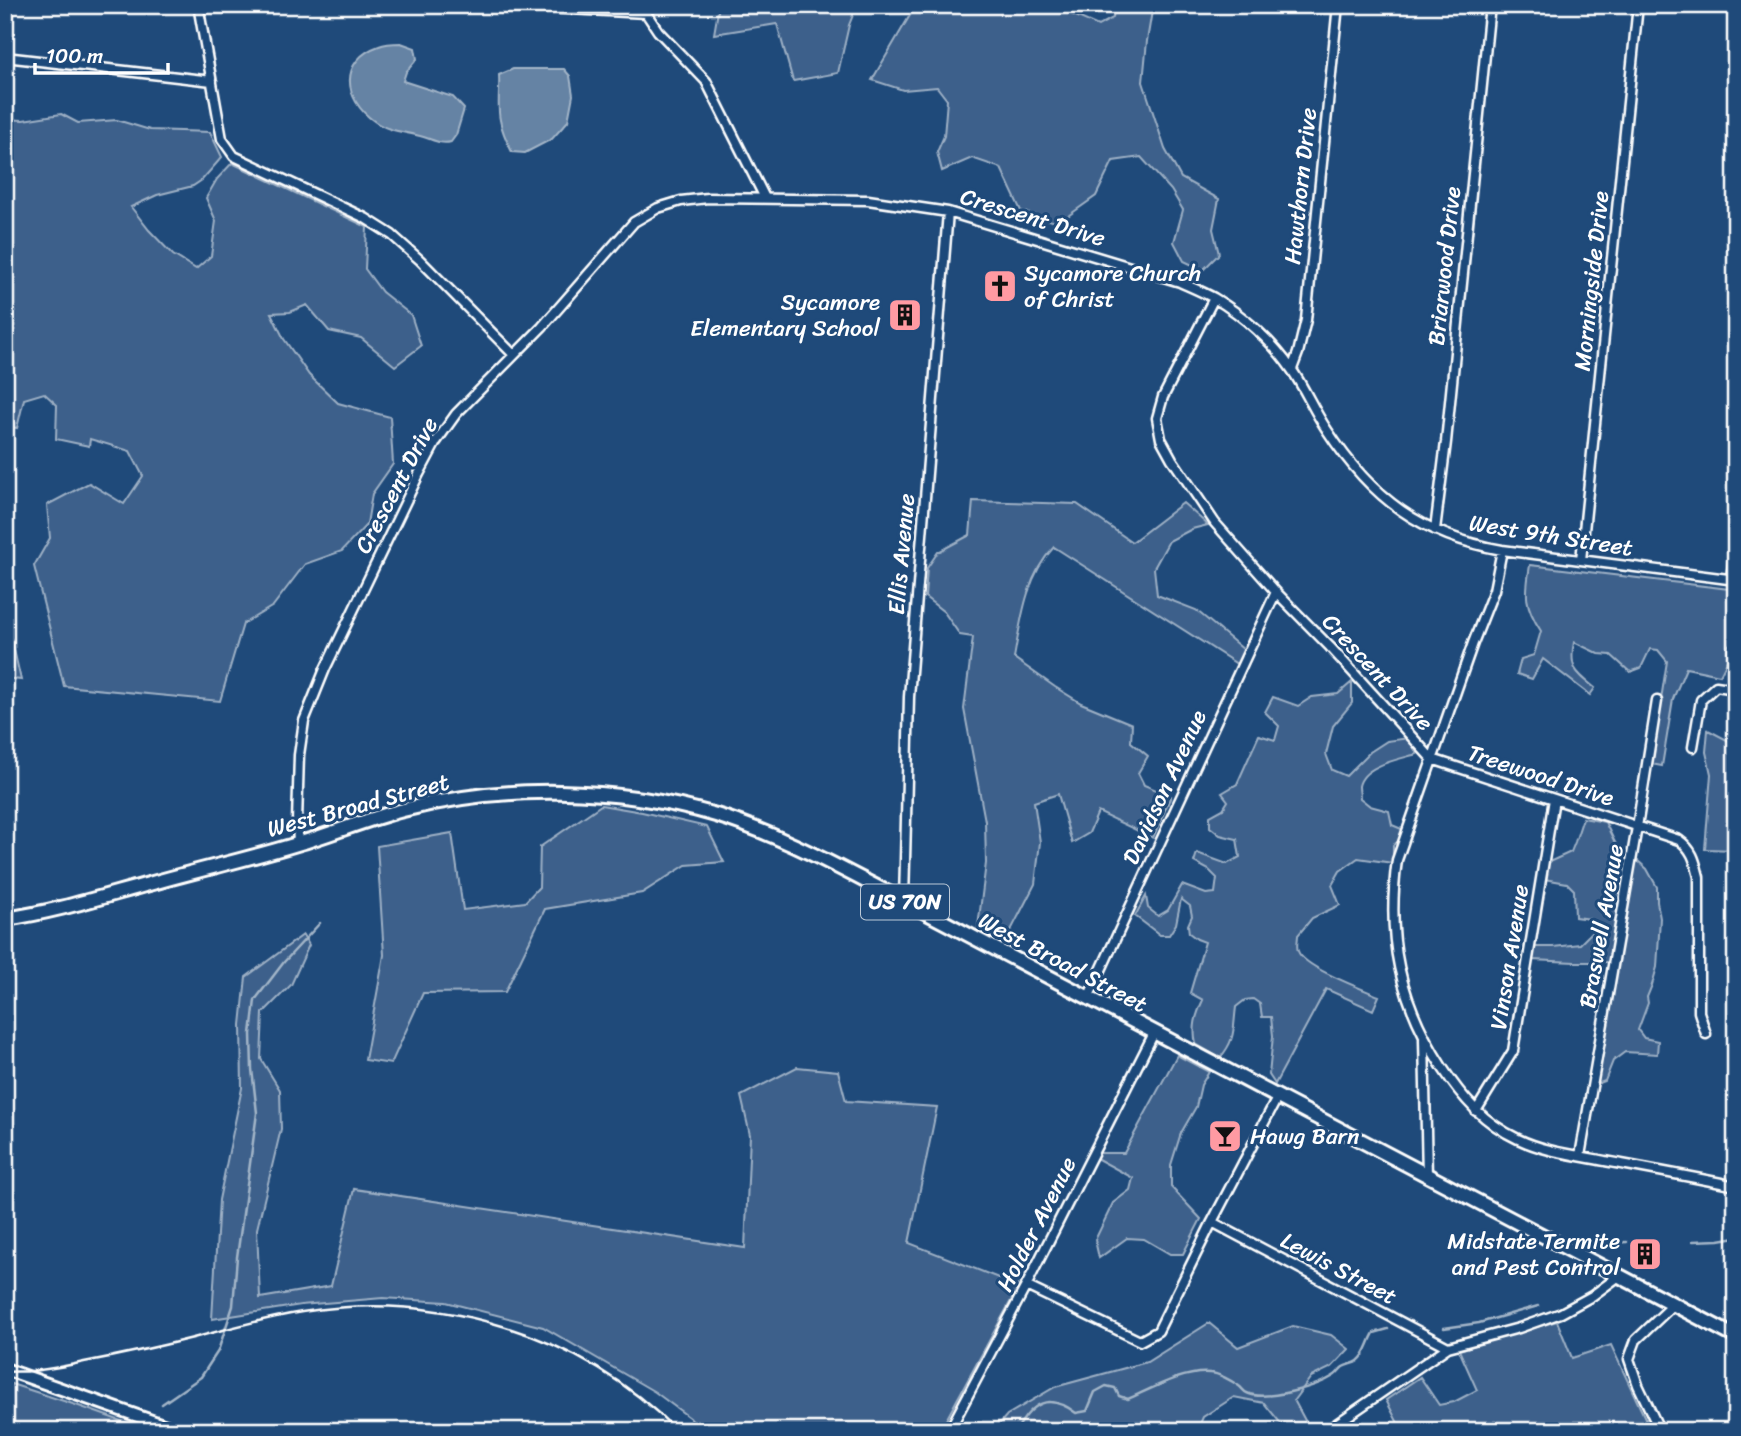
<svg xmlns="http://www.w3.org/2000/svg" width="1741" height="1436" font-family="Sriracha,sans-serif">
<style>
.green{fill:#3c618b;stroke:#9eb0c5;stroke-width:2}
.water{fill:#6583a4;stroke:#a3b5c8;stroke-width:2}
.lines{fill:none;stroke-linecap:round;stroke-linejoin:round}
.stream{stroke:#a3b5c8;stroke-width:2.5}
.street-casing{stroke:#fff;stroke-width:13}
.secondary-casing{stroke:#fff;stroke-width:16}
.primary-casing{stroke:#fff;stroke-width:18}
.street{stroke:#1f4a7a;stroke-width:8}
.secondary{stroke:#1f4a7a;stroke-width:10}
.primary{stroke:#1f4a7a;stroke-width:12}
.rail{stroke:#fff;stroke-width:2.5}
.labels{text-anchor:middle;stroke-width:6;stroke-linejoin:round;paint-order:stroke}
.shield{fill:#1f4a7a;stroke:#bcc9d7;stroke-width:2}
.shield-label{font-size:21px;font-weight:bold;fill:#fff}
.street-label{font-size:23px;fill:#fff;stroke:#1f4a7a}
.poi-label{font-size:23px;fill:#fff;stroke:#1f4a7a;text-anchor:start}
</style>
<rect width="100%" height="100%" fill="#1f4a7a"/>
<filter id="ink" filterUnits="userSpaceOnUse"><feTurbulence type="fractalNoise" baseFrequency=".0143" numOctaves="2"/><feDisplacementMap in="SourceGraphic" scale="14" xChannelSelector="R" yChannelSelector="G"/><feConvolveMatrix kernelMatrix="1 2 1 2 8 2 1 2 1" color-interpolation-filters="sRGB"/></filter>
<g filter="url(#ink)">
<!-- green -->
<path class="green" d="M719,5H857L849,25L838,73L793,81L777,24L714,34Z
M916,5H1051L1098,26L1113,18L1114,5H1153L1147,41L1143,82L1165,149L1181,178L1219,199L1213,229L1219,254L1203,270L1184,261L1174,242L1183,210L1171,190L1141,157L1113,161L1096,196L1058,223L1021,211L1001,168L972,158L942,171L937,152L944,136L947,100L937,87L903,90L872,80Z
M61,114L78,123L117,120L150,130L210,132L222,157L202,180L193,186L157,195L131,207L149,230L173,255L196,269L211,256L216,221L206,198L217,179L232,163L367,227L365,269L382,292L411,315L421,346L395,366L361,338L329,331L307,305L290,312L271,313L284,339L309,375L338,403L390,417L393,464L372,494L367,524L342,551L305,564L273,606L243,624L220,701L64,686L34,566L50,538L47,505L89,483L124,504L143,476L130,451L90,439L89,446L56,439L57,405L44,393L24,399L17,428L5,426V119L23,120Z
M973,501L1077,504L1132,542L1183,503L1208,525L1192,529L1169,541L1154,568L1157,595L1196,610L1244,650L1237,664L1054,547C1026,576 1021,620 1014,658L1055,687L1081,703L1132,724L1131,742L1148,756L1138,773L1144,785L1171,796L1153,838L1098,812L1089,833L1072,843L1058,794L1034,802L1040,842L1035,884L1005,942L978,927L986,863L985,821L964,709L973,637L960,635L944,612L925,597L927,568L938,552L970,535Z
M1530,565L1729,589L1736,598V637L1728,646V659L1720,675L1686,668L1673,699L1662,766L1651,764L1667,661L1658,650L1650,649L1641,668L1630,672L1611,655L1599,654L1574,642C1569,668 1575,672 1595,688L1590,695L1543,659L1532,679L1517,674L1521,659L1534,655L1541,631C1524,605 1525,595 1530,565Z
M5,611L21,680L5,678Z
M1352,682V703L1333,726L1326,754L1332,770L1346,776L1370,752L1387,741L1409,738L1417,754C1400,759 1363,765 1359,786C1359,790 1360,794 1360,798L1370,806L1389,811L1392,825L1404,830L1399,841L1393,845V863L1358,858L1340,871L1332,885L1340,905L1312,918L1298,935C1298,939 1296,947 1298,951C1303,967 1362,989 1379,996L1373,1010L1326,989L1275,1084L1269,1075L1273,1036L1271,1017H1262L1260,1004L1253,999L1245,1000L1236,1007C1233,1029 1236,1039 1220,1058L1196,1044C1192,1027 1196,1015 1203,1000L1190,993L1205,942L1197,939L1189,933L1188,925L1192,916L1190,906L1181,899L1176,924L1169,935H1160L1135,916L1146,896L1148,908L1158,916L1168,910L1182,885L1206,894L1215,893L1217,878L1209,870L1194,862L1197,853L1227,864L1240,857L1237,839L1220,835L1210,827V816L1223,809L1228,801L1222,793L1237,784L1259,735L1275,740L1279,726L1265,712L1273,697L1298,706L1312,697L1338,694Z
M1708,730L1731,742L1736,750V850L1705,849L1711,774L1706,752Z
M601,805L642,812L707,827L724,862L686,865L642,893L545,909L505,992L423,993L391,1064L365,1060L384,955L377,846L452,833L463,910L525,902L539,887L540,847Z
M1583,818L1605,822L1621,855L1627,873L1611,962H1575L1532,960L1534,947H1553L1580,944L1593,931L1590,919L1575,917L1574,890L1567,883L1544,879L1547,863L1571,852L1575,842Z
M1638,861L1647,869L1657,887V902L1660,918L1657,967L1652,985L1647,997L1648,1003L1638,1030L1644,1038L1658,1041L1657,1054L1625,1052L1613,1061L1605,1081L1597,1084L1635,864Z
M303,935L309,945L291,985L263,1013L261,1059L280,1090L281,1129L257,1229L260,1298L331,1286L354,1189L745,1248L750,1135L741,1096L797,1067L838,1071L846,1101L937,1107L909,1243L1019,1286L940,1431H700L690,1418L655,1392L543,1327L446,1302L383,1298L301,1305L212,1319L219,1200L242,1088L241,1025L246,977Z
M1177,1055L1209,1072L1201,1085L1196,1107L1181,1133L1171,1165V1187L1201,1219L1183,1254H1170L1144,1239L1127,1238L1099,1258L1095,1240L1113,1203L1130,1190L1133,1178L1096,1158L1099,1153H1124Z
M1557,1321L1572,1358L1611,1345L1651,1431H1402L1386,1400L1420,1377L1439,1405L1454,1402L1477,1390L1459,1350Z
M1209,1323L1238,1347L1293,1326L1331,1335L1349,1349L1332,1367L1311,1377L1294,1400L1308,1426L1294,1431H1287L1264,1403L1234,1397L1203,1417L1197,1431H993L1007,1415L1055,1387L1147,1362Z
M5,1382L76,1405L149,1431H5Z"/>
<!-- water -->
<path class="water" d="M401,43L415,48L417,59L406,72L403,81L453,97L464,109L456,135L451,142C440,145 432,139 420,136C405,132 387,131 374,121C343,99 339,60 379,46C386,43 394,43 401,43Z
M513,69H564L570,76L573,95L568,121L552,139L525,153L512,152C507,142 502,132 500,120C497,106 500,90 499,75Z"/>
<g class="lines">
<!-- stream -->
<path class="stream" d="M1693,1241L1719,1240L1736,1237
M1580,1247L1588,1244L1627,1242
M1444,1328L1479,1323L1538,1306
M162,1404L201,1377L218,1351L233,1306L237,1257L257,1113L252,1069L251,1034L255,1000L284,962L320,923
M1016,1431C1032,1403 1048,1392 1076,1413L1087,1411L1095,1392L1106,1386L1115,1388L1119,1396L1128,1399C1151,1389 1185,1370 1210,1373C1218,1373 1232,1381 1239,1386C1242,1388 1244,1392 1247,1393C1266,1402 1319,1386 1335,1375C1338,1373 1340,1369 1343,1367C1348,1364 1354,1364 1358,1361C1367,1354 1368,1343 1374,1333L1388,1329"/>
<!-- street casing -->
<g class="street-casing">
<path id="street" d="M198,5L222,139L234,156L365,218L392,235L420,260L513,354
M489,5L646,13
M642,5L646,13L658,31L706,81L765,198
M5,57L212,81
M1214,298L1163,397L1157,418L1161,439L1172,459L1215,523L1276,592L1330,647L1432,759L1679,840C1693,850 1695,861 1699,877V1012L1706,1034
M1292,369L1298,353L1306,320L1338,5
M1435,530L1446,442L1490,5
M1502,550L1494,590L1473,643L1397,860C1386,938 1399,1000 1442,1067C1462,1098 1484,1123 1518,1139C1545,1152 1576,1155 1605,1161C1649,1169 1692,1177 1736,1186
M1581,560L1638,5
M1731,580L1736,538
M1693,747L1701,700L1716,686L1736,689
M298,844L297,822L299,755L304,721L325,669L419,474L436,442L456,414L542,327L634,222L658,208L681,201L708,198L868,200L948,212L1180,282C1191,287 1203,292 1214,298C1243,315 1273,342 1292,370C1305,389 1314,411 1327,430C1371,498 1422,536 1502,550L1736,580
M904,901L909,697L948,212
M1088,998L1276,592
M1424,1039L1427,1176
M1476,1111L1513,1051L1554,799
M1580,1156L1637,827L1657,701
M1212,1222L1448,1347
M1026,1286L1140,1341L1158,1331L1212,1222L1277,1098
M949,1431L1026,1286L1154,1033
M1326,1431L1448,1347L1519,1328L1561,1313L1592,1296L1619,1276
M1660,1431L1638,1385L1629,1359L1636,1340L1674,1304"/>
</g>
<!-- secondary casing -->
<g class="secondary-casing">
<path id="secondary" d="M5,1369L180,1431"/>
</g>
<!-- primary casing -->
<g class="primary-casing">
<path id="primary" d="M5,919C54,912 101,897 149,884C198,870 248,859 297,844C332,834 367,819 403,810C505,784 615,786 716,815C782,835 843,870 904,901L1736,1337"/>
</g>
<!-- street -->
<use href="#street" class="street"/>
<!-- secondary -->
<use href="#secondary" class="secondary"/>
<!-- primary -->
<use href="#primary" class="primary"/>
<!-- rail -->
<path class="rail" d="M5,1372C14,1371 23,1372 32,1371C49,1369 67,1366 84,1362C121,1355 157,1347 193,1338C229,1328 265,1318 302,1312C437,1290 581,1333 677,1431"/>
</g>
</g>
<!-- icons -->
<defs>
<g id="church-square" transform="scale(1.75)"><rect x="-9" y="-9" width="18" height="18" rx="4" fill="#ff9aa2" stroke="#1f4a7a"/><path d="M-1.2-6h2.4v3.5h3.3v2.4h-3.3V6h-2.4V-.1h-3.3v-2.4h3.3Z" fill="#111"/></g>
<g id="building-square" transform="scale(1.75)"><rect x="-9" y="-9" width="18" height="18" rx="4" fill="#ff9aa2" stroke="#1f4a7a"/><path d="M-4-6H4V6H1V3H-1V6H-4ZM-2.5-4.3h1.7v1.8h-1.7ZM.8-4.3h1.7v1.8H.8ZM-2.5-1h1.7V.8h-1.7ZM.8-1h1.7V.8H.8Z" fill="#111"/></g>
<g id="bar-square" transform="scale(1.75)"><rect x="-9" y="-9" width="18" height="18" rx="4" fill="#ff9aa2" stroke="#1f4a7a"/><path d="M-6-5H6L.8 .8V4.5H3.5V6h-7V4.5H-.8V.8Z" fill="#111"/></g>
</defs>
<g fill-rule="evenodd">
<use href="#church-square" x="1000" y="286"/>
<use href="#building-square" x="905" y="315"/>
<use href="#bar-square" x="1225" y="1136"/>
<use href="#building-square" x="1645" y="1254"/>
</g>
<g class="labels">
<!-- shield labels -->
<rect class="shield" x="861" y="884.5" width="88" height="35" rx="5"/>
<g class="shield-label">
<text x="905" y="909">US 70N</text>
</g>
<!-- street labels -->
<g class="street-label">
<text transform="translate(1300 186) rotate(-84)" y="8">Hawthorn Drive</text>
<text transform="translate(1033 217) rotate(17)" y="8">Crescent Drive</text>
<text transform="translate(1444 266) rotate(-84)" y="8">Briarwood Drive</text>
<text transform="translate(1591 281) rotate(-84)" y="8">Morningside Drive</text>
<text transform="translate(396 485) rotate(-62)" y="8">Crescent Drive</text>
<text transform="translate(1551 535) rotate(9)" y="8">West 9th Street</text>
<text transform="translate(901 554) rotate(-85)" y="8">Ellis Avenue</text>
<text transform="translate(1378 672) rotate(47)" y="8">Crescent Drive</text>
<text transform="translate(1541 775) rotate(18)" y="8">Treewood Drive</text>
<text transform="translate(1164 787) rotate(-65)" y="8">Davidson Avenue</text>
<text transform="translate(358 805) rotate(-15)" y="8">West Broad Street</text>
<text transform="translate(1601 926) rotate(-80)" y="8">Braswell Avenue</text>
<text transform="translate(1509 957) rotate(-81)" y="8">Vinson Avenue</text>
<text transform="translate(1063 962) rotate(28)" y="8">West Broad Street</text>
<text transform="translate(1036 1224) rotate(-63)" y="8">Holder Avenue</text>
<text transform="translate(1339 1268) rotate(28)" y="8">Lewis Street</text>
</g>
<!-- poi labels -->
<g class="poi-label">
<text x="1024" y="281">Sycamore Church<tspan x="1024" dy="26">of Christ</tspan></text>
<text x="880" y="310" text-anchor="end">Sycamore<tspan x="880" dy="26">Elementary School</tspan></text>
<text x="1250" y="1144">Hawg Barn</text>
<text x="1620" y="1249" text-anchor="end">Midstate Termite<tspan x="1620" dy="26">and Pest Control</tspan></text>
</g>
</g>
<!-- margin -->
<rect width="1741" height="1436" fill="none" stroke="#1f4a7a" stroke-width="28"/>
<rect x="14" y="14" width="1713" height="1408" fill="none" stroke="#fff" stroke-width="2.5" filter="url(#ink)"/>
<!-- scale -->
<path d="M35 63v10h133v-10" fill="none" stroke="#ffffff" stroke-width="3.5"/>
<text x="46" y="63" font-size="21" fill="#ffffff" stroke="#1f4a7a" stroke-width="5" paint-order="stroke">100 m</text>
</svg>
